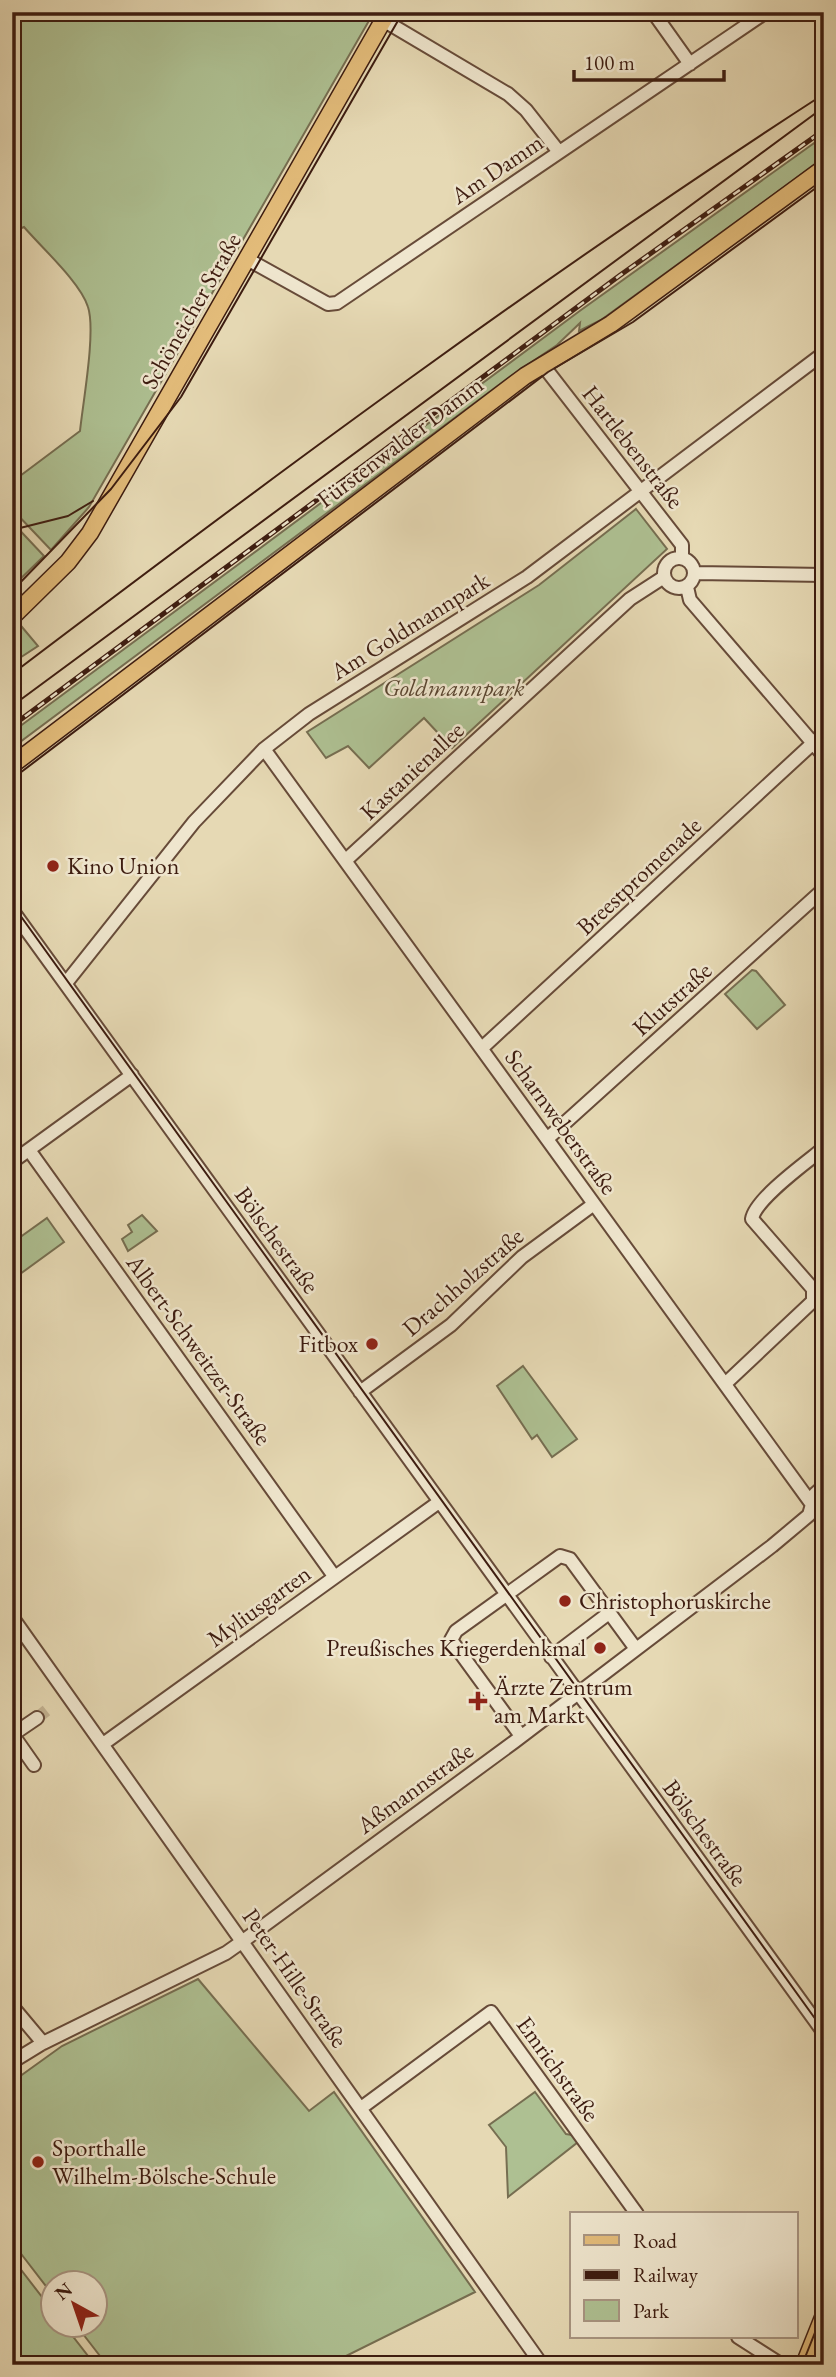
<svg xmlns="http://www.w3.org/2000/svg" width="836" height="2377" font-family="'EB Garamond',serif">
<style>
.green{fill:#aec092;stroke:#766e51;stroke-width:2}
.lines{fill:none;stroke-linecap:round;stroke-linejoin:round}
.minor-tunnel{stroke:#c4b393;stroke-width:12;stroke-dasharray:12 6;stroke-linecap:butt}
.minor-casing{stroke:#674b39;stroke-width:16}
.major-casing{stroke:#3d1c10;stroke-width:19}
.minor{stroke:#efe6ce;stroke-width:12}
.major{stroke:#e3bc7a;stroke-width:16}
.tram{stroke:#3d1c10;stroke-width:2}
.rail-casing{stroke:#3d1c10;stroke-width:5}
.rail{stroke:#efe6ce;stroke-width:2.5;stroke-dasharray:8;stroke-linecap:butt}
.poi-dot{fill:#8f2418;stroke:#efe6ce;stroke-width:2.5}
.labels{text-anchor:middle;stroke-width:5;stroke-linejoin:round;paint-order:stroke}
.street-label{font-size:24px;fill:#3d1c10;stroke:#efe6ce}
.park-label{font-size:24px;font-style:italic;fill:#594530;stroke:#efe6ce}
.poi-label{font-size:24px;fill:#3d1c10;stroke:#efe6ce;text-anchor:start}
</style>
<rect width="100%" height="100%" fill="#e6d9b4"/>
<filter id="stains"><feTurbulence type="fractalNoise" baseFrequency=".00286" numOctaves="4"/><feColorMatrix values="0 0 0 0 .2 0 0 0 0 .09 0 0 0 0 .02 0 0 0 .5 -.17"/></filter>
<radialGradient id="worn" r=".72"><stop offset=".6" stop-color="#630" stop-opacity="0"/><stop offset="1" stop-color="#630" stop-opacity=".3"/></radialGradient>
<!-- green -->
<path class="green" d="M12,12H374L89,507L51,550L12,509V482L80,431C83,402 96,331 88,307C81,283 41,247 24,227L12,232Z
M824,136V158L601,320L579,331L580,323L557,345L508,378L12,748V732L19,727L581,310Z
M636,509L667,549L452,748L424,718L369,768L348,746L326,758L307,732L539,585Z
M12,522L44,556L12,587Z
M22,627L38,646L12,663V636Z
M752,970L756,971L785,1005L757,1029L725,994Z
M142,1215L157,1231L128,1251L122,1239L132,1232L128,1225Z
M47,1218L64,1242L16,1277L12,1272V1243Z
M523,1366L577,1439L552,1457L537,1435L532,1439L497,1386Z
M198,1979L309,2111L334,2092L475,2292L328,2365H107L76,2325L94,2324V2282H52V2294L12,2242V2082L62,2046Z
M535,2092L566,2134L572,2135L578,2142L508,2197L506,2147L489,2125Z
M12,2258L52,2310V2324L64,2325L95,2365H12Z"/>
<g class="lines">
<!-- minor-tunnel -->
<path class="minor-tunnel" d="M37,1718L51,1707"/>
<!-- minor casing -->
<g class="minor-casing">
<path id="minor" d="M653,12L690,64
M383,20L508,94L526,110L559,152
M247,259L328,304L337,303L766,12
M542,364L682,545V558
M664 573a15 15 0 1 1 30 0a15 15 0 1 1-30 0Z
M695,573L824,575
M687,587L690,600L824,756
M264,749L824,1521
M346,860L630,599L664,577
M12,910L824,2033
M66,983L194,822L264,749L309,714L527,577L824,353
M482,1048L824,733
M547,1139L824,889
M29,1150L334,1576
M12,1162L132,1075
M725,1384L813,1301V1289L752,1219C755,1199 807,1162 824,1148
M360,1392L451,1325L522,1257L594,1204
M12,1617L542,2365
M551,1657L609,1613
M12,1735L37,1718
M13,1735L34,1765
M521,1736L451,1640L456,1631L560,1556L570,1559L636,1649
M103,1744L439,1502
M12,2006L43,2043
M12,2062L43,2043L226,1953L243,1941L514,1742L772,1546L809,1515L815,1494L824,1486
M361,2108L491,2012L637,2214
M738,2337L782,2365"/>
</g>
<!-- major casing -->
<g class="major-casing">
<path id="major" d="M12,617L68,562L90,533L388,12
M12,765L525,376L611,324L824,168
M804,2365L824,2315"/>
</g>
<!-- minor -->
<use href="#minor" class="minor"/>
<!-- major -->
<use href="#major" class="major"/>
<!-- tram -->
<path class="tram" d="M12,530L68,516L93,501
M12,591L111,489L181,397L403,12
M12,674C277,473 544,275 824,94
M12,706L824,107
M12,779L548,372L633,322L824,182
M12,904L824,2031
M802,2365L824,2310"/>
<!-- rail casing -->
<g class="rail-casing">
<path id="rail" d="M12,726L619,276L824,130"/>
</g>
<!-- rail -->
<use href="#rail" class="rail"/>
</g>
<!-- markers -->
<g class="poi-dot">
<circle cx="53" cy="866" r="7"/>
<circle cx="372" cy="1344" r="7"/>
<circle cx="565" cy="1601" r="7"/>
<circle cx="600" cy="1648" r="7"/>
<path d="M474.5 1690.5h7v7h7v7h-7v7h-7v-7h-7v-7h7z"/>
<circle cx="38" cy="2162" r="7"/>
</g>
<g class="labels">
<!-- street labels -->
<g class="street-label">
<text transform="translate(497 169) rotate(-34)" y="8">Am Damm</text>
<text transform="translate(191 311) rotate(-60)" y="8">Schöneicher Straße</text>
<text transform="translate(400 442) rotate(-37)" y="8">Fürstenwalder Damm</text>
<text transform="translate(633 447) rotate(52)" y="8">Hartlebenstraße</text>
<text transform="translate(410 626) rotate(-32)" y="8">Am Goldmannpark</text>
<text transform="translate(412 771) rotate(-43)" y="8">Kastanienallee</text>
<text transform="translate(639 876) rotate(-43)" y="8">Breestpromenade</text>
<text transform="translate(672 999) rotate(-42)" y="8">Klutstraße</text>
<text transform="translate(561 1122) rotate(54)" y="8">Scharnweberstraße</text>
<text transform="translate(277 1240) rotate(54)" y="8">Bölschestraße</text>
<text transform="translate(463 1282) rotate(-41)" y="8">Drachholzstraße</text>
<text transform="translate(199 1350) rotate(54)" y="8">Albert-Schweitzer-Straße</text>
<text transform="translate(259 1606) rotate(-36)" y="8">Myliusgarten</text>
<text transform="translate(415 1788) rotate(-36)" y="8">Aßmannstraße</text>
<text transform="translate(705 1833) rotate(54)" y="8">Bölschestraße</text>
<text transform="translate(295 1978) rotate(55)" y="8">Peter-Hille-Straße</text>
<text transform="translate(558 2069) rotate(54)" y="8">Emrichstraße</text>
</g>
<!-- park labels -->
<g class="park-label">
<text x="454" y="696">Goldmannpark</text>
</g>
<!-- poi labels -->
<g class="poi-label">
<text x="67" y="874">Kino Union</text>
<text x="358" y="1352" text-anchor="end">Fitbox</text>
<text x="579" y="1609">Christophoruskirche</text>
<text x="586" y="1656" text-anchor="end">Preußisches Kriegerdenkmal</text>
<text x="494" y="1695">Ärzte Zentrum<tspan x="494" dy="28">am Markt</tspan></text>
<text x="52" y="2156">Sporthalle<tspan x="52" dy="28">Wilhelm-Bölsche-Schule</tspan></text>
</g>
</g>
<!-- margin -->
<rect width="836" height="2377" fill="none" stroke="#e6d9b4" stroke-width="42"/>
<rect x="14" y="14" width="808" height="2349" fill="none" stroke="#3d1c10" stroke-width="3.5"/>
<rect x="21" y="21" width="794" height="2335" fill="none" stroke="#3d1c10" stroke-width="2"/>
<!-- legend -->
<rect x="570" y="2212" width="228" height="126" fill="#efe6ce" stroke="#a89582" stroke-width="2"/>
<rect x="584" y="2235" width="35" height="10" fill="#e3bc7a" stroke="#a89582" stroke-width="2"/>
<text x="633" y="2248" font-size="21" fill="#3d1c10">Road</text>
<rect x="584" y="2270" width="35" height="10" fill="#3d1c10" stroke="#a89582" stroke-width="2"/>
<text x="633" y="2282" font-size="21" fill="#3d1c10">Railway</text>
<rect x="584" y="2300" width="35" height="21" fill="#aec092" stroke="#a89582" stroke-width="2"/>
<text x="633" y="2318" font-size="21" fill="#3d1c10">Park</text>
<!-- north arrow -->
<g transform="translate(74 2304) rotate(320)"><circle r="33" fill="#efe6ce" stroke="#a89582" stroke-width="2"/>
<path d="M0-5L12 26L0 18L-12 26Z" fill="#8f2418"/>
<text y="-10" font-size="19" font-weight="bold" text-anchor="middle" fill="#3d1c10">N</text>
</g>
<!-- scale -->
<path d="M574 70v10h150v-10" fill="none" stroke="#3d1c10" stroke-width="3.5"/>
<text x="584" y="70" font-size="21" fill="#3d1c10" stroke="#efe6ce" stroke-width="5" paint-order="stroke">100 m</text>
<rect width="100%" height="100%" filter="url(#stains)"/>
<rect width="100%" height="100%" fill="url(#worn)"/>
</svg>
